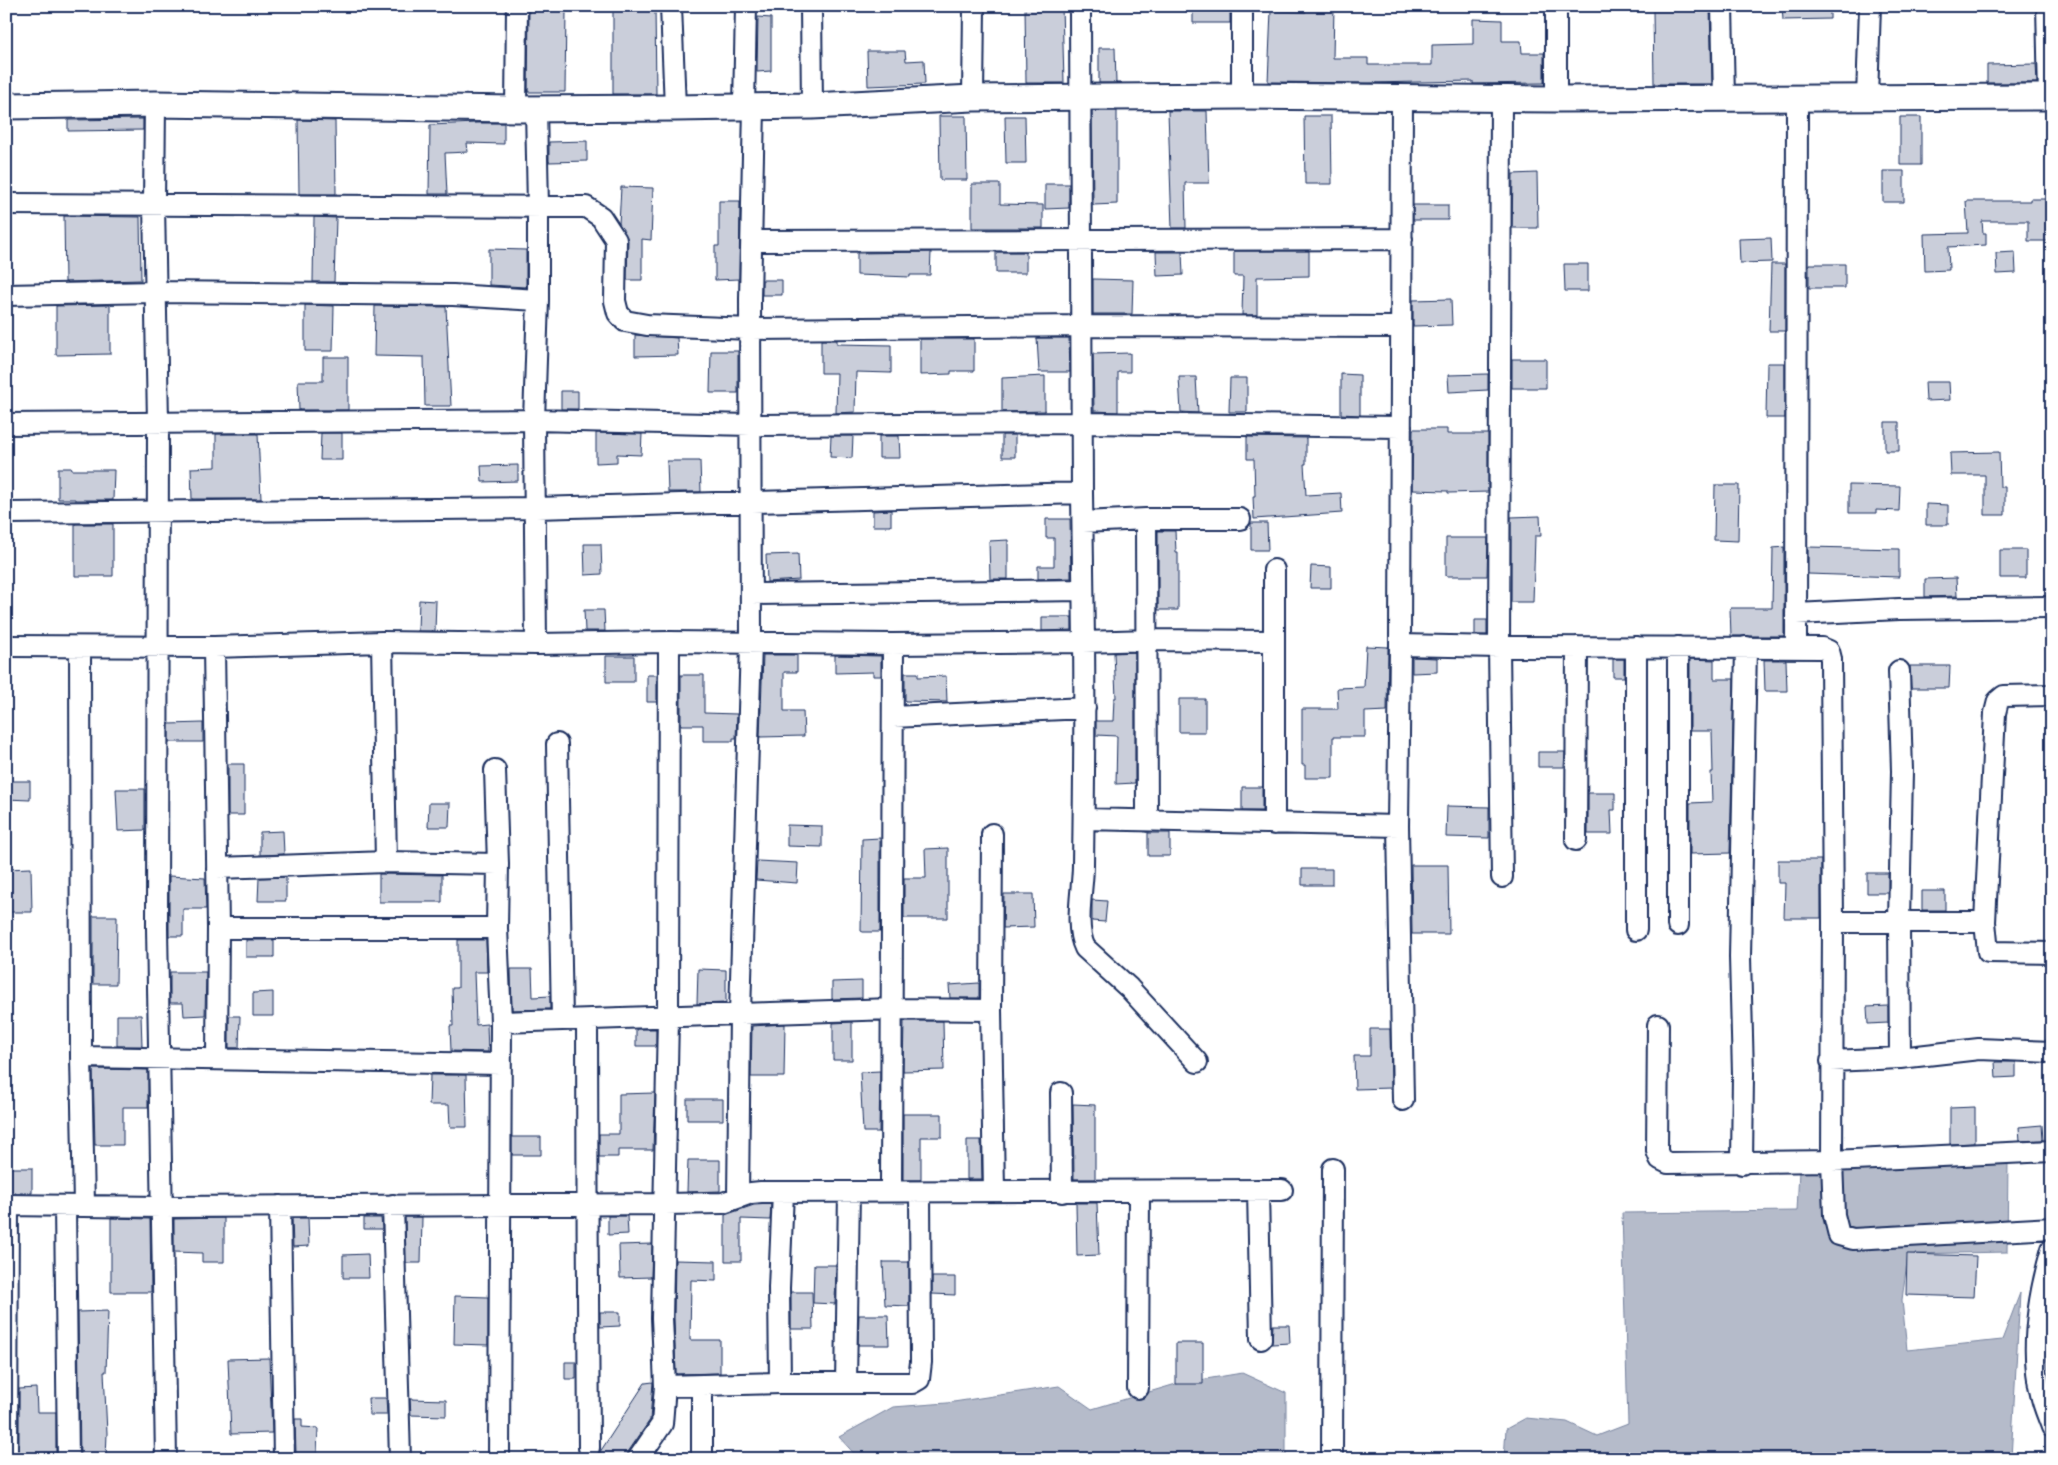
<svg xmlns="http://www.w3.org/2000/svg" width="2058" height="1465" font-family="'Comic Neue',sans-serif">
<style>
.water{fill:#b5bbca;stroke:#77839f}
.building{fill:#caceda;stroke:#1b2f5e}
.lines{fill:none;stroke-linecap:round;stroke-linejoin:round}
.minor-casing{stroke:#1b2f5e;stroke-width:24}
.tertiary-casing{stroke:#1b2f5e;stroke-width:29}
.minor{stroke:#fff;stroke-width:20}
.tertiary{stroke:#fff;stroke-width:25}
</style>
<rect width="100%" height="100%" fill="#fff"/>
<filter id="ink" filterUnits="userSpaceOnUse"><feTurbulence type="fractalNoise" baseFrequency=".02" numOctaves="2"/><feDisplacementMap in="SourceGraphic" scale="10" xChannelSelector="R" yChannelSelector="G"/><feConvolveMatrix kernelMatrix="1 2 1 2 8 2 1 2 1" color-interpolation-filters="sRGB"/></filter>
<g filter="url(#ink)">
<!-- water -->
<path class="water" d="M2008,1161L2007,1252L1908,1254L1902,1300L1907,1350L2002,1340L2020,1293L2011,1459H1504L1506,1429L1526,1418L1567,1422L1597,1436L1628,1424L1622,1213L1797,1211L1799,1170Z
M1242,1373L1286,1393V1459H859L839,1437L893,1407L947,1403L1059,1386L1092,1409L1176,1384Z"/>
<!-- building -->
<path class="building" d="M613,6H655L656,94H613Z
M1025,6H1062L1064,83H1026Z
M1193,6H1230V23H1193Z
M1306,6H1334L1333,58H1368V65H1432V45L1473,44V19L1502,20V41H1521L1522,53H1544V83L1473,84V81L1368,83L1268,82L1271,11L1306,12Z
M1782,6H1830V19L1783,20Z
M1710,9L1712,84H1654L1653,10Z
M529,10H566L565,92H528Z
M758,17L771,18V71L757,72Z
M1099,48H1115L1116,83H1099Z
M867,51H905L906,61L924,60L925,84L868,86Z
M2036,64L2037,83H1987V65Z
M1092,111H1117V204L1093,205Z
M1168,111H1207L1209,183H1185L1186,228H1172Z
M939,116H966L967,180H940Z
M1005,116H1025L1026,163H1006Z
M1304,116H1331L1332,184H1305Z
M1900,117H1921V165H1900Z
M143,119V130L68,131V120Z
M298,120L335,121L336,194H299Z
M477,123H504V144L467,143L468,152L445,153L447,194H429L430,125Z
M587,141V161L549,162V142Z
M1883,171H1904V202H1883Z
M1537,173L1538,228H1512L1513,174Z
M972,184H1000V204L1043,205V228H972Z
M1045,184H1069V208L1045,209Z
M621,187L653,188L651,240L642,239V280H627L628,240L619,224Z
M2030,199H2052V241H2028V221H1982L1983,233H1986V245L1948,247L1949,270L1925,271L1924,234L1968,233L1966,201H2030Z
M719,201H740L739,279L715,280V246H719Z
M1413,205H1448V220H1413Z
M64,216L140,217L141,280L65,282Z
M314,217L336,218L334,282H313Z
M1771,238L1772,262L1740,263L1739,239Z
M489,249L526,250V287L489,285Z
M1234,251H1309V276L1257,277V315H1242L1243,276H1234Z
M931,252L930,275H910V277L857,275V253Z
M996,252H1026V273H996Z
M1156,252H1182L1183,275L1157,276Z
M2015,252L2016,273L1997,274L1996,253Z
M1564,264H1588V291H1565Z
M1771,264H1785V331H1769Z
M1809,264H1845V288H1809Z
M1093,279L1133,280L1132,314H1093Z
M762,280H782V295H762Z
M1451,299L1452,325L1413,326V300Z
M110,305V354L56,355V306Z
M305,305L334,306L333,351H305Z
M375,306L446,307L451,406H425L424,357L374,356Z
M635,335L677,338L678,355L635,356Z
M1037,338H1069L1070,372H1039Z
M920,339H974V371H951V374L920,375Z
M821,340H837V344L891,345V373L856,372L855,412L836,413L837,373H821Z
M711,351H738V393H710Z
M1130,353V372H1118V412L1094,411L1093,354Z
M323,357H348V410H299L298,381H323Z
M1512,359H1546V388H1512Z
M1767,363H1785V418H1766Z
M1341,374L1360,375V415L1341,414Z
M1488,374V390L1449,392L1448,375Z
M1045,376V411L1002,412V378Z
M1179,377H1196L1198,413L1181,412Z
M1230,378H1247V412H1229Z
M1925,382H1949L1950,400L1926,401Z
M561,391H578V409H561Z
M1885,422H1899V451H1885Z
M1413,429H1447V434H1488V492L1448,493V491L1412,490Z
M321,433H342V460H320Z
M596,433L642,434L641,455L617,454V462L596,463Z
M216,434H258L261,499H192L191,468L216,467Z
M1002,435H1015V457H1002Z
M831,436H853L852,458L830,457Z
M879,436H899L900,458H879Z
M1247,437L1306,438V464H1304L1306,495L1341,493L1342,513L1254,519L1253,496H1255L1254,459H1247Z
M1999,452L2000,487H2005V515H1985V475H1951L1950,453Z
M667,461H700L701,492H668Z
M518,465V481L482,482L481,466Z
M58,468H72V470H114L113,500H75V499H58Z
M1715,485H1739L1738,541L1714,540Z
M1849,485L1900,486L1899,511L1876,510V513H1849Z
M1926,504L1948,505V525H1926Z
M891,510V526H873V511Z
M1540,516L1541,536H1535L1533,602H1511V517Z
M1046,519H1070L1071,578L1038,579V566H1054V538H1046Z
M1251,523H1267L1268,550H1251Z
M75,524H113V576H75Z
M1158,531H1175L1176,552H1178V610H1158Z
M1446,538H1488L1487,576H1446Z
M1008,540V579H990L989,541Z
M584,544H601L602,574L585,575Z
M1784,547V636H1731L1730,608H1772L1773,548Z
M1808,547L1899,549V577L1808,574Z
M2000,550H2026V578H2000Z
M798,554L799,580L767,582L766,555Z
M1311,566L1331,567V588H1310Z
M1956,578L1957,596L1925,597V579Z
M419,600L436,601L435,631H418Z
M584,610H604L605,631H585Z
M1042,617H1072V630L1042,631Z
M1475,620H1487V635H1475Z
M1366,646L1388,647L1387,711L1365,712V737H1333V778H1305V765H1302V709H1338L1337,688L1364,687Z
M1135,652V783L1116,784L1117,736L1096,735V721H1113L1114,698H1116L1114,653Z
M763,655H797V672H784V711H803L804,736L760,737Z
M835,655L881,656V676H873V672L835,673Z
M606,656H634V682H606Z
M1412,657L1437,658V672L1412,673Z
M1613,659H1624V677H1613Z
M1690,659L1714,660V679H1734L1730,853L1690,854V803L1712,802L1711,772H1713L1712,731H1690Z
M1764,660H1786L1787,691H1765Z
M1910,666H1950L1949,688H1911Z
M905,673H918V677L946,676L947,702L905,701Z
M647,675H657V702H647Z
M681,675H704V713L737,714L736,738H733V741H703V725H681Z
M1179,699H1205V732H1179Z
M203,723V742H169V724Z
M1538,752H1565L1564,767H1538Z
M228,764H244V815H228Z
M6,781H30V800L6,799Z
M1242,787H1262V811H1242Z
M116,789H145V830L118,831Z
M1588,793H1615V810H1611L1612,834H1588Z
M429,803H450L449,827H428Z
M1447,806L1489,807V838L1446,837Z
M787,825L822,826V847L787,846Z
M283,831L284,854L260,855V832Z
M1148,833H1170V856H1148Z
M880,838V932H863L861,931L862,839Z
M948,848V918H904V878H926L925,849Z
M1778,860H1821V918H1784L1785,883H1778Z
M757,861L798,863L797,883L756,880Z
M1411,865H1448L1449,934H1412Z
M31,868L32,912H6V869Z
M1302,869H1332V885H1302Z
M1867,873H1888V893H1867Z
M379,874L442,875V902H379Z
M169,876L205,878L206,909H183V936H169Z
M286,877V901H258L259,878Z
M1922,891H1945V910H1922Z
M1004,894H1033L1034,927L1003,928Z
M1092,900L1107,901L1105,922L1092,921Z
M93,916H117L116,984H93Z
M246,940H274V957H246Z
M458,940H486L487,972H474L476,1025L487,1024L488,1052L451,1051L450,1026H453L452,988H458Z
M511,969H532L533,997L550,996V1009L512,1010Z
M698,969L726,970V1003L697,1004Z
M170,972H206L205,1015L184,1016L183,1003H170Z
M862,981V998L832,999V982Z
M979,983V998H950L949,985Z
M273,992V1016H253V993Z
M1888,1006V1023L1868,1024L1867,1007Z
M117,1015H141L142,1046H117Z
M229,1016H240L239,1048H229Z
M904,1021H943L944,1070L903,1071Z
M852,1022V1060H833V1023Z
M785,1024L784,1077H751L752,1026Z
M636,1029H656V1046H636Z
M1370,1029H1390L1391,1088L1355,1089L1354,1056H1370Z
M1995,1062H2016V1077L1996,1078Z
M93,1069L148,1070V1107H123V1145H95Z
M880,1071L879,1132H863L860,1072Z
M430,1075H466L467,1127H450L449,1105H429Z
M655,1093L653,1150H618V1157H599V1134H619V1094Z
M687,1099H723V1120H687Z
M1073,1104L1095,1105V1179H1074Z
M1975,1107V1143L1950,1144V1108Z
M903,1114H942V1137H921V1180H903Z
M2042,1125L2043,1140L2020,1141L2019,1127Z
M512,1137H541V1155H512Z
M967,1140H981L982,1179H967Z
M688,1160H720V1191L687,1192Z
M6,1168H32V1193H6Z
M1076,1203H1097L1099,1255L1077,1256Z
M771,1204L770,1220L741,1219V1261H725V1215L754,1205Z
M608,1216H627L628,1234L608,1235Z
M405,1217H422L421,1263H406Z
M111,1218L150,1219L151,1292H111Z
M224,1218V1262H202V1253L174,1252V1219Z
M292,1218H308L309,1246L293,1247Z
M364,1218H381L382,1229H364Z
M652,1244L651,1277L620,1278L619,1245Z
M368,1254L369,1278H343V1255Z
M1907,1254L1976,1256L1974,1297L1906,1295Z
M675,1260L716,1261V1281L691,1280L690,1340H720V1373L676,1374L674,1318Z
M883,1262H909V1306L885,1305Z
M814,1265H836L835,1304L813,1303Z
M932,1277H955V1295L932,1294Z
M791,1292H812L813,1329H791Z
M455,1296L488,1297V1345L454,1344Z
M108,1311L106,1372H104L107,1433L106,1459H80L78,1312Z
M600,1312H620V1326L600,1327Z
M859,1315H888L889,1345H858Z
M1273,1325H1289L1290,1343L1272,1344Z
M1176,1343H1203V1384H1176Z
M269,1358L272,1433L231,1434L228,1359Z
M565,1362H576V1379H565Z
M653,1382L650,1420L628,1452L626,1459H610L600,1452L645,1383Z
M36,1388L37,1412H56V1459H19V1389Z
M368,1398H386L387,1415H369Z
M410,1399L446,1400V1416L411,1415Z
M295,1419H302V1427L318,1428L317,1454H296Z"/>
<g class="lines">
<!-- minor casing -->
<g class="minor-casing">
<path id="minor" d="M671,6L675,108
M811,6L812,106
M1242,6V96
M1556,6V99
M1722,6L1724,98
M2047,6L2049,97
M1080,13L1082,493
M973,98L974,6
M1501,98L1499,647L1502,877
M1867,98L1870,6
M155,104L154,204L158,422L157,928L166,1459
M744,107L746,6
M516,109L517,6
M6,204L586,207L601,217L616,240L615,301L618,313L625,321L647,325L751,329L1082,326L1401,327
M752,241L1402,239
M6,295L156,292L453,295L538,300
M6,424L534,420L750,425L1083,423L1401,427
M6,513L536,508L1082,493L1084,642L1148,640L1273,641
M1146,519L1147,821
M1083,522L1146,519H1240
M1274,570V824
M751,594L1083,590
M1796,614L1899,609L2052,607
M382,642L386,862
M536,644L534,420L538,300V207L536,109
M1400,645L1402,97
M6,646L214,647L382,642L536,644L669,642L893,644L1084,642C1085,717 1084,791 1083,865C1083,889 1074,926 1085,948L1129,988L1197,1062
M80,647L81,1057L84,1205
M214,647L218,928L217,1059
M1636,647V930
M1678,647V925
M1796,648L1797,98
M1899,671L1902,771L1899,922L1900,1058
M893,717L1085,708
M557,744L562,1020L892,1009L991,1010
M495,770L498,864L497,928L501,1022L499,1459
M1084,819L1398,826
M992,834L991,1010L994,1191
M1576,840L1577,647
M217,868L386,862L498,864
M1833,922H1985L1988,952L2052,953
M1985,922L1995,713L1998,701L2004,696L2052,695
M218,928H497
M587,1020C588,1163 587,1305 589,1448
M501,1022L562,1020
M1658,1025L1657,1151L1660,1159L1668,1163L1832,1161L2052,1151
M81,1057L500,1064
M1831,1061L1900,1058L1979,1049L2052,1052
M1061,1093L1062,1192
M1403,1100L1398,826L1400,645L1499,647L1822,648L1829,651L1831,659L1833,922L1832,1161L1834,1215L1839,1235L1853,1239L2052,1228
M1742,1164L1743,1074L1740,957L1746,647
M1258,1190L1261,1339
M891,1191L893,644
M738,1197L740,1013L751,643L750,299L754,107
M6,1205L161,1207L665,1204L723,1203L751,1193L761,1192L1282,1190
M393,1205L400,1459
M65,1206L68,1459
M280,1206L284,1459
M2052,1249C2039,1294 2029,1347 2041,1394C2043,1405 2048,1416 2052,1427
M780,1383L779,1288L783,1192
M846,1383L849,1192
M702,1385V1459
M665,1386L780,1383H912L919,1379L921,1362L920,1192
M1138,1388L1139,1191
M7,1459L8,1205
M638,1459L662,1424L665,1386L662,1318L668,1018L669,642
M1332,1459L1333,1169"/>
</g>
<!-- tertiary casing -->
<g class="tertiary-casing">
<path id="tertiary" d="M6,106L155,104L516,109L675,108L812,106L973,98L1242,96L1556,99L2052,97"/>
</g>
<!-- minor -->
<use href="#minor" class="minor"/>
<!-- tertiary -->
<use href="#tertiary" class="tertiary"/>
</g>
</g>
<!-- margin -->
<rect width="2058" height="1465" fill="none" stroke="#fff" stroke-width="25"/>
<rect x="12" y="12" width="2033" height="1440" fill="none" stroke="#1b2f5e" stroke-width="2" filter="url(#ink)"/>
</svg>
